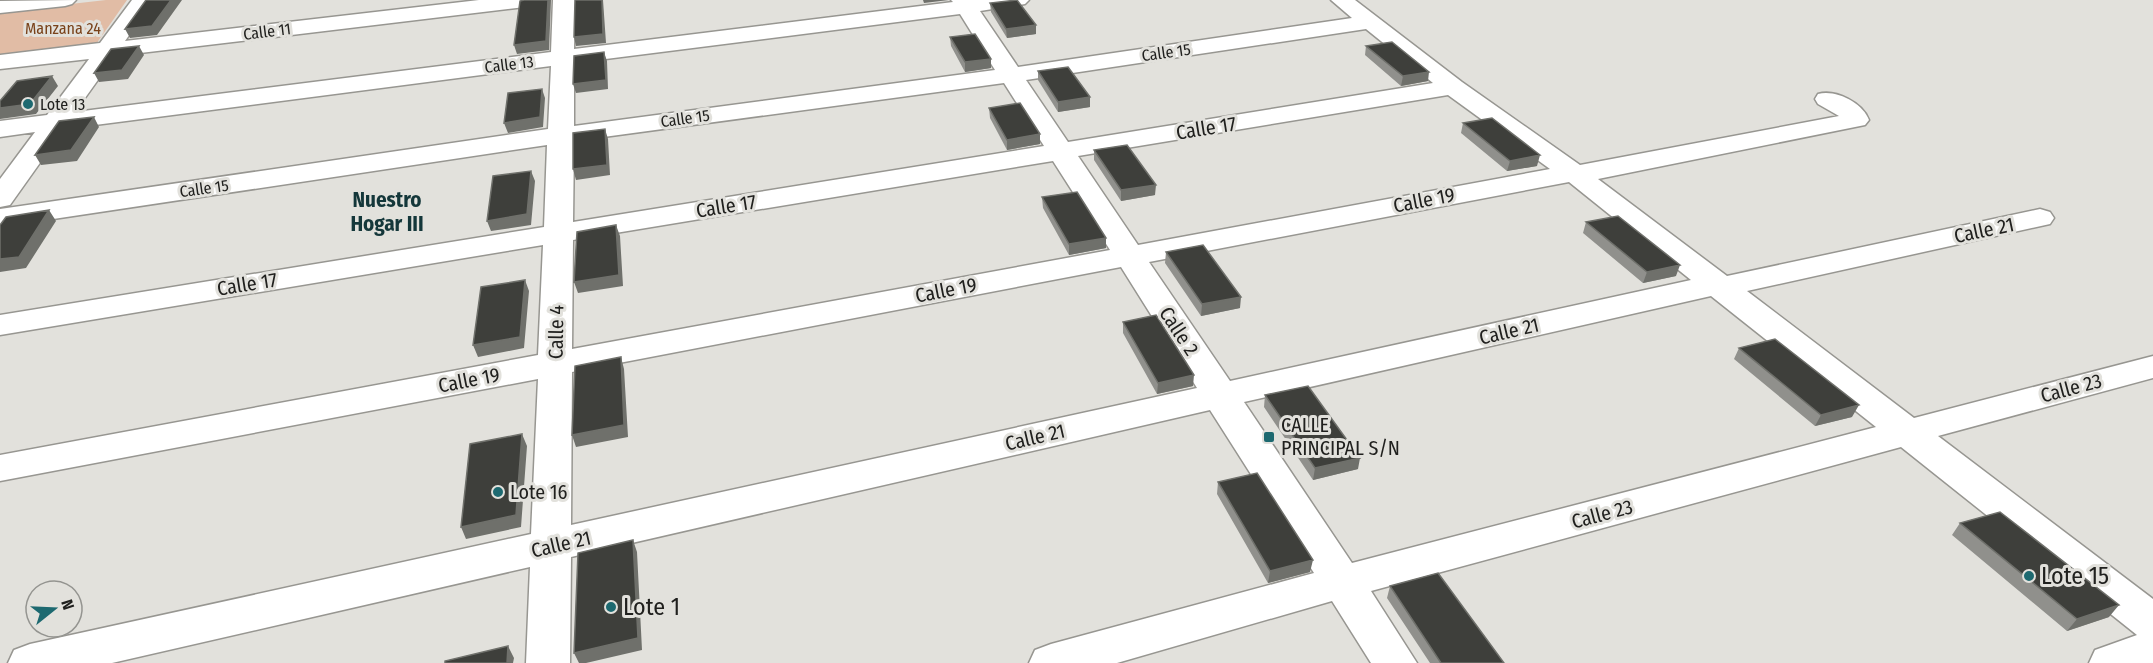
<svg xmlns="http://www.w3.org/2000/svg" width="2153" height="663" font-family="'Fira Sans Condensed',sans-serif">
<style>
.green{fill:#e1bca5}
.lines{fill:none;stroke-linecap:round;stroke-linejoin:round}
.minor-casing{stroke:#979691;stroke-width:3}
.minor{fill:#fff;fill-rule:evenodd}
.wall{fill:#90908c}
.shaded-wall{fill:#6f706b}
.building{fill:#3e3f3b;stroke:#6f706b;stroke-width:1.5}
.poi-dot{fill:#1d6970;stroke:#e2e1dc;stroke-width:2}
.labels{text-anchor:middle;stroke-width:6;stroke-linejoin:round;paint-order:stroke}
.far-park-label{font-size:16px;fill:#79421a;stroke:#e2e1dc}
.far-street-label{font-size:16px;fill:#20201e;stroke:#e2e1dc}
.far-poi-label{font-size:16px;fill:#20201e;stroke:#e2e1dc;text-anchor:start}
.street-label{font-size:20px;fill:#20201e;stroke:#e2e1dc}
.poi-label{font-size:20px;fill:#20201e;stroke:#e2e1dc;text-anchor:start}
.neighbourhood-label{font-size:21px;font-weight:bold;fill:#14373a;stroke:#e2e1dc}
.near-poi-label{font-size:24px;fill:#20201e;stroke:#e2e1dc;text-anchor:start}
</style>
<rect width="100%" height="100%" fill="#e2e1dc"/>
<!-- green -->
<path class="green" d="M106,0H127L94,47L0,57V12Z"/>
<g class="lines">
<!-- minor casing -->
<g class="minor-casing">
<path id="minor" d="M76,0L72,4L65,6L0,13V1Z
M132,0H154L125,41L479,0H545L541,4L534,6L115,56L75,112L551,52L553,0H575L574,49L953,2L951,0H1029L1025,4L980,11L1018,67L1352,18L1331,0H1355L1462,82L1580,165L1839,116L1818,104L1815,99L1818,94C1836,89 1863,103 1869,120L1865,125L1598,179L1727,276L2040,209L2050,212L2054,218L2050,224L1747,291L1914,418L2153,356V378L1938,436L2153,599V663H2089L2095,650L2137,635L1901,447L1371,591L1417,663H1371L1332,601L1117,663H1029L1035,650L1051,644L1314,573L1210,410L571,557L570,663H526L530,567L112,663H8L14,650L30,644L531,534L538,379L0,481V455L538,355L543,245L0,335V315L544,227L547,145L0,227V209L548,129L551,66L64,129L10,205L0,207V179L35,132L0,137V121L47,115L89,59L0,69V55L100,43ZM960,14L995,70L574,126V63ZM1366,29L1433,83L1068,142L1026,80ZM1004,83L1044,146L573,222L574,141ZM1448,95L1550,169L1138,245L1078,156ZM1053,161L1110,250L572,349L573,240ZM1569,182L1691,280L1230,381L1149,262ZM1121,267L1197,388L571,525L572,372ZM1711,296L1876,427L1352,563L1244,402Z"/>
</g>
<!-- minor -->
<use href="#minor" class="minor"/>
</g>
<!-- wall -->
<path class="wall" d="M990,3L1036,25V34L1007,38L991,12Z
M950,37L991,59V68L965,72L951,46Z
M1366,46L1428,81L1401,86L1365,55Z
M1038,71L1090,107L1058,112L1038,80Z
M989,108L1040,144L1007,150L990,118Z
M1463,123L1537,166L1507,171L1461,133Z
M1094,150L1155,195L1121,201L1094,160Z
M1042,197L1106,238V248L1069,255L1043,208Z
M1586,222L1676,276L1643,283L1583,233Z
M1166,252L1240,308L1201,316L1165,263Z
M1123,322L1193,386L1157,394L1123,333Z
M1739,348L1852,417L1815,426L1734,359Z
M1265,395L1358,469L1313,480L1264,407Z
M1218,482L1310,572L1268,583L1217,494Z
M1960,523L2109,617L2067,631L1952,535Z
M1390,586L1504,663H1430L1387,598Z"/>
<!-- shaded-wall -->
<path class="shaded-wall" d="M171,0H182L157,35L130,38L125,29Z
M548,0H551L549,50L517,54L514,45Z
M602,0H603L606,43L576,46L574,37Z
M923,0H949L924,3Z
M1036,25V34L1007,38L1006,29Z
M139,46L144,55L128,79L99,82L94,73Z
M604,52L607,61L608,89L576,93L573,84Z
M991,59V68L965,72V62Z
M1429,72L1428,81L1401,86L1403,76Z
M52,76L58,86L36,114L0,119V108Z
M542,89L545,98L543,127L508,133L504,123Z
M1090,97V107L1058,112V102Z
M94,117L99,127L77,161L41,165L35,155Z
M605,129L608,139L610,175L576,180L573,169Z
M1040,134V144L1007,150V140Z
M1540,155L1537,166L1507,171L1510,161Z
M531,171L535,181L531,225L491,231L487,221Z
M1156,185L1155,195L1121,201V190Z
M49,210L56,221L26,268L0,272V259Z
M616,225L620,236L623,286L578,293L574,282Z
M1106,238V248L1069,255V244Z
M1680,265L1676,276L1643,283L1647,272Z
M525,280L529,291L524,348L478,357L473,345Z
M1241,297L1240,308L1201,316L1202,304Z
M621,357L624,369L628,437L576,447L572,435Z
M1194,375L1193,386L1157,394L1158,383Z
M1859,405L1852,417L1815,426L1821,415Z
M522,434L527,446L521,527L466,539L461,527Z
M1360,458L1358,469L1313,480L1315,468Z
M633,540L637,552L642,650L586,663H579L574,653Z
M1313,560L1310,572L1268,583L1270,571Z
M2119,605L2109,617L2067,631L2077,619Z
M508,646L514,658L513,663H507Z"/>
<!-- building -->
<path class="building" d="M146,0H171L152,26L125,29Z
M524,0H548L546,41L514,45L520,1Z
M575,0H602L603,34L574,37Z
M1017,0L1036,25L1006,29L990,3Z
M975,34L991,59L965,62L950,37Z
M1392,42L1429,72L1403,76L1366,46Z
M139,46L122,70L94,73L111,49Z
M604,52L606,80L573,84L574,56Z
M1068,67L1090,97L1058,102L1038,71Z
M52,76L30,104L0,108V101L17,81Z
M542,89L540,117L504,123L508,93Z
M1020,103L1040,134L1007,140L989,108Z
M94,117L71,150L35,155L59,121Z
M1492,118L1540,155L1510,161L1463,123Z
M605,129L607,165L573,169V133Z
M1127,145L1156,185L1121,190L1094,150Z
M531,171L527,214L487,221L493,176Z
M1077,192L1106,238L1069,244L1042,197Z
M49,210L19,257L0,259V225L6,217Z
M1618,216L1680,265L1647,272L1586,222Z
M616,225L619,275L574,282L577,232Z
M1203,245L1241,297L1202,304L1166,252Z
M525,280L520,337L473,345L481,287Z
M1156,315L1194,375L1158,383L1123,322Z
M1775,339L1859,405L1821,415L1739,348Z
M621,357L624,425L572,435L575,366Z
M1308,386L1360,458L1315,468L1265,395Z
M522,434L516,515L461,527L470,444Z
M1257,473L1313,560L1270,571L1218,482Z
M2000,512L2119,605L2077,619L1960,523Z
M633,540L638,638L574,653L578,553Z
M1438,573L1504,663H1441L1390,586Z
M508,646L507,663H445V661Z"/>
<!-- markers -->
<g class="poi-dot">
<circle cx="28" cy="104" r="6"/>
<rect x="1263" y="431" width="12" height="12" rx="3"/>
<circle cx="498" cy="492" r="6"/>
<circle cx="2029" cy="576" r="6"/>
<circle cx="611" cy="607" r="6"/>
</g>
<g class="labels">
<!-- far-park labels -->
<g class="far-park-label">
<text x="63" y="34">Manzana 24</text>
</g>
<!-- far-street labels -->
<g class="far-street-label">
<text transform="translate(267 31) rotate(-7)" y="6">Calle 11</text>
<text transform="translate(1166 52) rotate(-8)" y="6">Calle 15</text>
<text transform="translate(509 64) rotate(-7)" y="6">Calle 13</text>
<text transform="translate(685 118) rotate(-8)" y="6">Calle 15</text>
<text transform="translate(204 188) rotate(-8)" y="6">Calle 15</text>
</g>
<!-- far-poi labels -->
<g class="far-poi-label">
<text x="40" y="110">Lote 13</text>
</g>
<!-- street labels -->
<g class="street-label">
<text transform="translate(1206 128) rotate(-9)" y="7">Calle 17</text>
<text transform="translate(1424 200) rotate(-11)" y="7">Calle 19</text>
<text transform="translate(726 206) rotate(-9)" y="7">Calle 17</text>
<text transform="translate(1984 230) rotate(-12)" y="7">Calle 21</text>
<text transform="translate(247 284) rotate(-9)" y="7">Calle 17</text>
<text transform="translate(946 290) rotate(-11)" y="7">Calle 19</text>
<text transform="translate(1179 331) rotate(57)" y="7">Calle 2</text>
<text transform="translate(1509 331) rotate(-13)" y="7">Calle 21</text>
<text transform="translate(556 332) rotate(-89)" y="7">Calle 4</text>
<text transform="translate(469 380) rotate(-11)" y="7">Calle 19</text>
<text transform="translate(2071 388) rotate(-15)" y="7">Calle 23</text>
<text transform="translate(1035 437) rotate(-13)" y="7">Calle 21</text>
<text transform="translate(1602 514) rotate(-15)" y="7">Calle 23</text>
<text transform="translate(561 544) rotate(-13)" y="7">Calle 21</text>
</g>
<!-- poi labels -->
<g class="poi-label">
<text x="1281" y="432">CALLE<tspan x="1281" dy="23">PRINCIPAL S/N</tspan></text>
<text x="510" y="499">Lote 16</text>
</g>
<!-- neighbourhood labels -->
<g class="neighbourhood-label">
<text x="387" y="207">Nuestro<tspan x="387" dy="24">Hogar III</tspan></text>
</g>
<!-- near-poi labels -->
<g class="near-poi-label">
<text x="2041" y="584">Lote 15</text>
<text x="623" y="615">Lote 1</text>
</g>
</g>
<!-- north arrow -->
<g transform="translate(54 609) rotate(72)"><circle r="28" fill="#e2e1dc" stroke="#949490" stroke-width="1.5"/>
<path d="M0-4.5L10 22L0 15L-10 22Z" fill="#1d6970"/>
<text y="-9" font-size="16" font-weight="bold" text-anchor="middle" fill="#20201e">N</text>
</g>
</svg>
